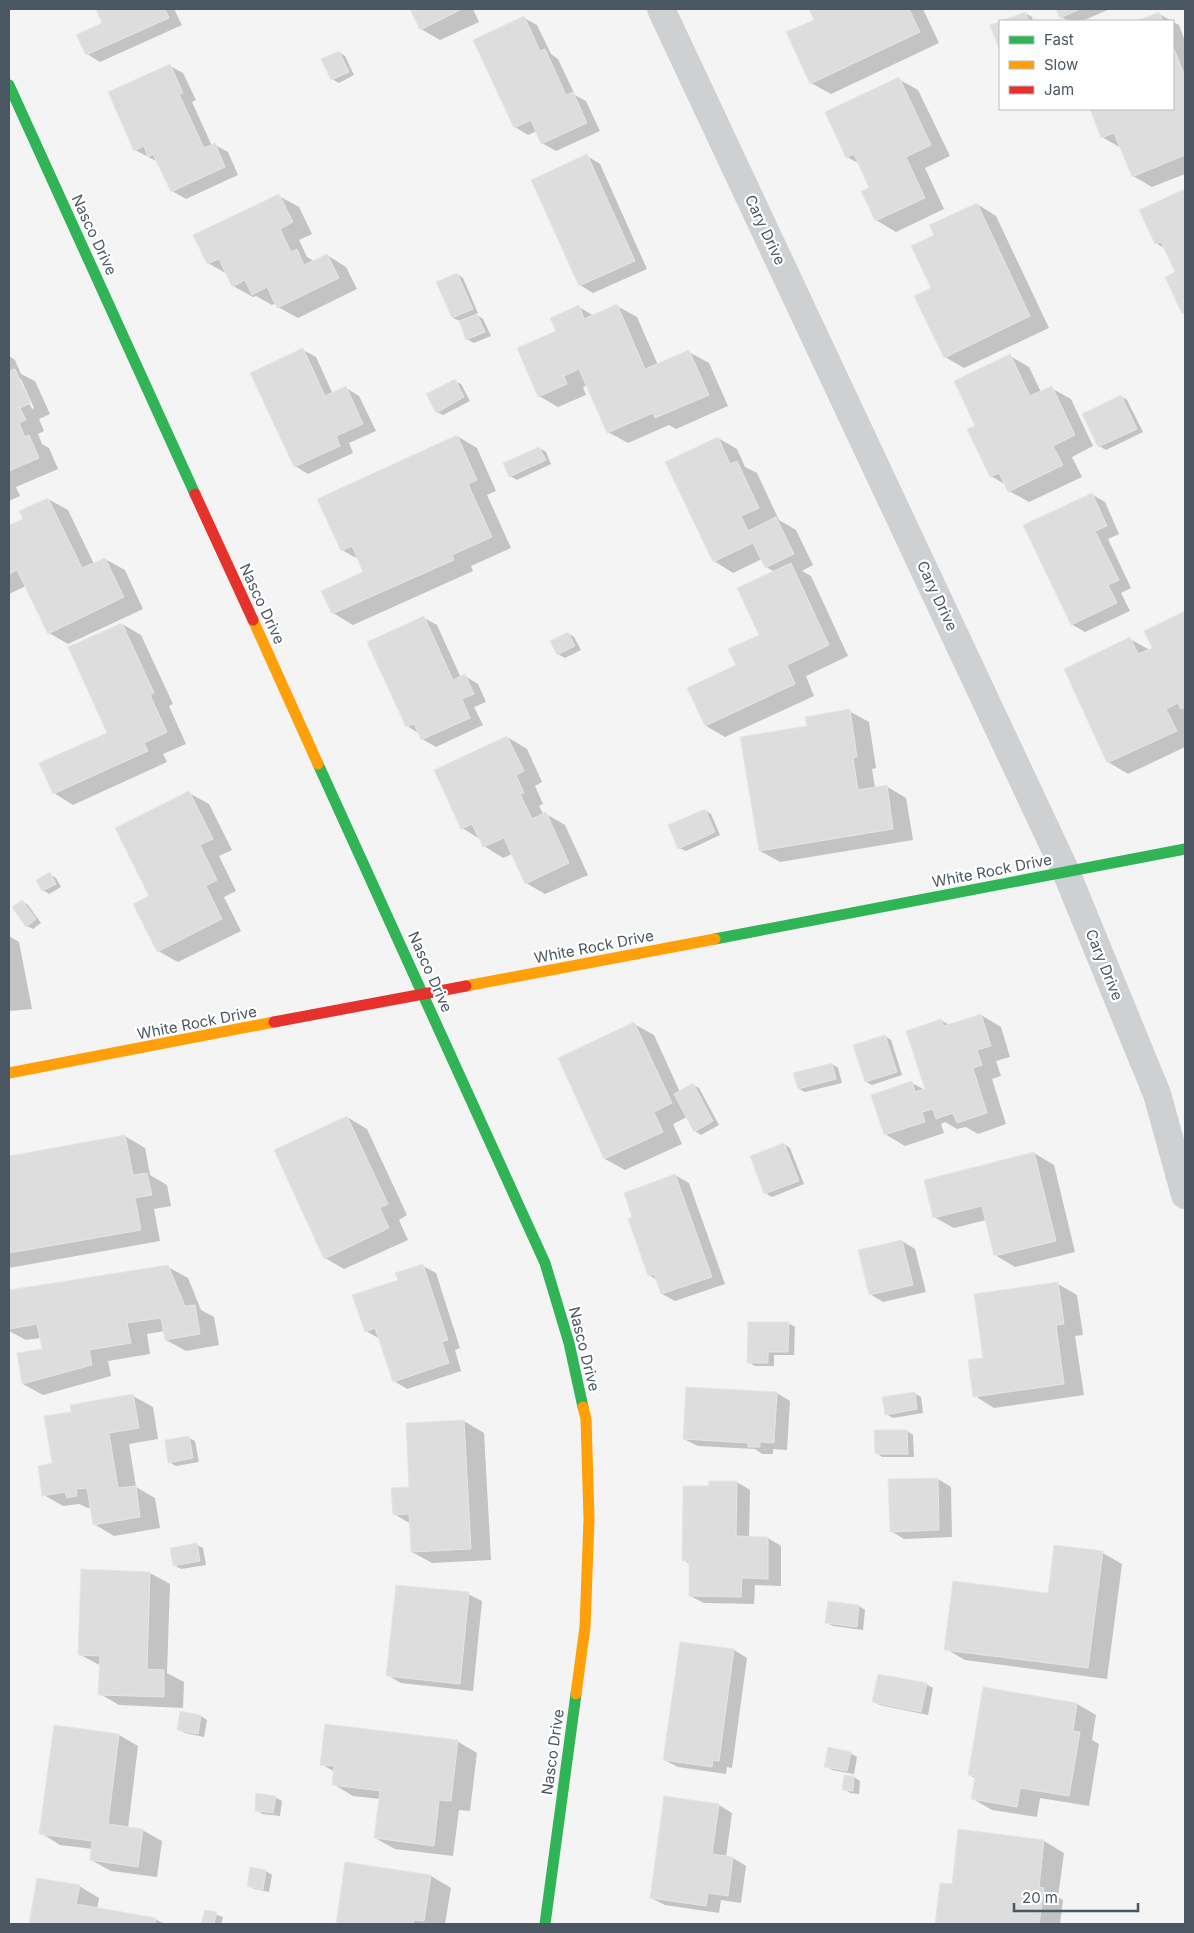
<svg xmlns="http://www.w3.org/2000/svg" width="1194" height="1933" font-family="Inter,sans-serif">
<style>
.shadow{fill:#0003;fill-rule:evenodd}
.building{fill:#ddddde;stroke:#e5e6e7}
.lines{fill:none;stroke-linecap:round;stroke-linejoin:round}
.street{stroke:#ced0d2;stroke-width:28}
.fast{stroke:#30b455;stroke-width:11}
.slow{stroke:#ff9f0a;stroke-width:11}
.jam{stroke:#e5322d;stroke-width:11}
.labels{text-anchor:middle;stroke-width:4.5;stroke-linejoin:round;paint-order:stroke}
.street-label{font-size:15px;fill:#4a5661;stroke:#fff}
</style>
<rect width="100%" height="100%" fill="#f4f4f4"/>
<!-- shadow -->
<path class="shadow" d="M97,9H174L182,25L100,62L87,54L104,24Z
M411,9H473L479,22L440,40L421,29Z
M810,9H923L939,43L831,94L811,83L815,20Z
M1058,9H1110L1082,21H1069L1061,17Z
M1025,13L1032,17L1033,21H1005Z
M1159,14L1172,21H1141Z
M524,18L537,25L551,54L558,59L575,95L586,101L600,131L556,151L542,143L537,131L528,135L515,127Z
M1173,22L1179,25L1185,41V174L1152,187L1133,176L1121,148L1102,137L1091,109H1173Z
M339,52L345,56L354,75L339,83L332,79Z
M170,66L183,73L196,100L192,102L212,146L215,145L228,152L238,175L186,199L172,191L158,162L135,150Z
M898,79L918,90L950,156L925,168L944,209L896,232L876,220L871,188L860,164L847,157Z
M587,156L600,164L647,269L593,293L580,285Z
M1185,190V314L1183,313L1177,272L1165,249L1156,243L1141,210Z
M279,196L299,207L312,234L299,240L307,257L314,261L327,255L346,267L357,289L298,318L278,307L276,303L272,305L256,296L253,297L233,286L227,274L208,263Z
M977,204L996,216L1049,328L964,368L945,357L933,288L935,235Z
M457,274L463,278L478,313L476,314L483,319L491,336L474,343L467,339L460,321L453,318L438,282Z
M617,306L637,317L658,365L689,352L709,363L728,406L676,429L669,425L628,443L608,432L588,385L583,387L586,395L558,407L539,396L558,332L579,307L594,316Z
M303,350L316,357L333,394L346,388L359,396L376,431L349,443L353,453L308,474L295,466Z
M9,356L15,360L21,374L35,381L50,414L39,419L44,431L38,434L42,444L49,448L58,469L16,487L20,496L9,501ZM18,379H21L34,408L32,409Z
M1010,356L1029,367L1041,392L1051,388L1071,399L1093,446L1072,457L1082,477L1029,502L1009,491L1006,485L991,476L976,426Z
M454,381L461,384L470,401L443,415L437,412Z
M1121,396L1127,400L1143,432L1106,450L1099,446Z
M457,436L477,448L496,491L487,495L511,548L471,566L473,571L353,625L333,613L365,573L360,560L342,550Z
M718,438L737,449L745,467L757,473L779,520L796,530L813,565L802,571L811,576L848,656L806,676L814,696L725,737L706,726L737,666L760,636L775,572L766,567L762,559L733,573L714,561Z
M539,448L546,452L551,464L517,480L510,476Z
M1091,494L1105,502L1119,534L1108,539L1131,588L1121,593L1130,611L1085,632L1071,624Z
M48,499L68,510L94,564L105,559L125,570L143,609L68,644L49,633L26,586L9,594V527L24,520Z
M1185,613V747L1128,774L1108,762L1065,669L1130,639L1150,650L1154,648L1146,631Z
M424,618L437,625L461,678L465,676L478,684L486,702L474,707L483,725L436,747L422,739L420,734L407,726Z
M122,624L141,635L173,704L169,706L186,744L163,754L167,762L73,805L54,793L108,733Z
M568,633L574,637L581,650L565,658L558,654Z
M849,711L869,722L876,768L872,769L875,788L886,786L906,798L913,840L780,862L760,851L808,727Z
M507,737L527,749L542,782L535,786L543,804L539,806L544,815L546,814L565,825L588,875L545,894L526,883L512,854L503,858L484,846L480,839L462,828Z
M189,793L209,804L232,850L219,856L236,891L224,897L241,931L178,962L158,951L151,897Z
M705,810L711,814L720,835L686,851L679,848Z
M50,874L56,878L61,887L49,894L43,890Z
M22,901L28,905L41,923L33,929L27,926Z
M9,936L19,942L32,1009L9,1011Z
M981,1015L1001,1027L1010,1057L996,1061L1001,1076L992,1079L1006,1124L978,1134L966,1127L957,1129L945,1122L941,1124L944,1133L905,1146L885,1134L912,1083L927,1091L941,1020L949,1025Z
M634,1024L654,1035L680,1092L693,1085L699,1088L719,1125L701,1135L695,1131L687,1117L673,1124L682,1144L625,1170L605,1159L560,1059Z
M885,1036L891,1040L902,1075L872,1085L866,1082Z
M832,1064L838,1068L842,1083L805,1092L799,1089Z
M347,1117L367,1129L407,1215L399,1220L408,1240L344,1269L325,1258Z
M125,1136L145,1148L150,1175L167,1185L171,1206L154,1209L160,1241L9,1268V1157Z
M784,1144L790,1148L804,1184L772,1197L765,1193Z
M1034,1153L1054,1165L1075,1252L1015,1267L995,1255L986,1220L954,1228L934,1217Z
M675,1175L689,1183L725,1284L675,1301L662,1294L657,1280L649,1275Z
M902,1241L915,1249L926,1292L883,1302L870,1294Z
M423,1266L436,1273L460,1348L455,1350L461,1371L407,1389L394,1381L380,1339L366,1331L399,1281Z
M168,1267L188,1278L201,1310L214,1317L219,1345L186,1351L166,1340L165,1331L147,1334L150,1354L108,1361L111,1376L43,1395L23,1384L43,1350L41,1338L26,1340L9,1331V1291Z
M1058,1284L1077,1295L1083,1335L1075,1336L1084,1395L994,1408L975,1396L984,1359Z
M788,1323L795,1327L794,1355H774V1366H755L748,1362Z
M777,1393L790,1401L787,1450L773,1449V1454H762L755,1449L698,1446L684,1439Z
M914,1393L921,1397L923,1413L893,1418L886,1414Z
M133,1396L153,1407L158,1439L129,1444L136,1487L155,1498L160,1528L114,1536L94,1524L91,1508H88L79,1504L63,1506L44,1495L73,1413Z
M464,1421L484,1433L491,1560L432,1563L412,1552L411,1524L394,1514L410,1488L407,1424Z
M907,1431L913,1435L914,1457H882L876,1453Z
M189,1438L195,1441L199,1462L176,1466L169,1462Z
M938,1479L951,1487L952,1537L904,1539L891,1531Z
M737,1482L750,1490L749,1538H768L781,1546V1586L755,1585L754,1604L704,1603L690,1596V1564L683,1560L710,1487Z
M197,1545L203,1548L206,1565L181,1569L174,1565Z
M1103,1553L1122,1564L1107,1679L965,1660L946,1649L1049,1594Z
M82,1570L150,1573L170,1584L167,1673L184,1682L183,1708L119,1705L100,1694L101,1666L79,1654Z
M468,1594L482,1601L473,1691L401,1683L387,1675Z
M859,1606L865,1610L863,1630L833,1626L827,1623Z
M734,1650L747,1658L732,1768L727,1767L726,1774L678,1767L664,1760Z
M926,1684L933,1688L928,1715L880,1705L873,1702Z
M1077,1704L1096,1715L1092,1740L1099,1744L1089,1806L1040,1798L1037,1817L992,1810L973,1799L976,1779L970,1775Z
M181,1712L201,1716L207,1720L204,1737L185,1733L178,1729Z
M119,1735L138,1746L128,1828L142,1830L162,1841L157,1877L111,1871L91,1860L93,1849L60,1845L41,1833Z
M457,1741L477,1753L470,1811L459,1810L453,1856L395,1849L375,1838L380,1799L353,1796L333,1784L335,1772L321,1764Z
M850,1753L857,1757L854,1774L832,1770L825,1766Z
M854,1777L860,1781L859,1794L850,1793L844,1789Z
M275,1797L282,1801L280,1816L262,1814L256,1810Z
M719,1805L732,1813L726,1857L733,1858L746,1866L741,1903L721,1900L719,1913L665,1905L651,1898Z
M959,1831L1044,1841L1064,1853L1058,1897L1063,1900L1060,1924H936L941,1884L953,1885Z
M346,1864L431,1876L451,1888L445,1924H338Z
M266,1871L272,1875L269,1892L254,1889L248,1886Z
M38,1879L79,1886L99,1898L97,1909L155,1919L165,1924H30Z
M206,1911L223,1917L221,1924H202Z"/>
<!-- building -->
<path class="building" d="M96,9H165L169,18L86,55L76,35L102,23Z
M410,9H459L460,10L420,30Z
M809,9H909L920,32L810,84L786,32L814,20Z
M1056,9H1080L1060,18Z
M1025,12L1029,21H1001Z
M1159,12L1163,21H1137Z
M524,16L540,51L545,49L566,95L573,92L587,123L541,144L531,120L514,128L473,40Z
M1000,22V48L999,49L990,25Z
M1173,46L1185,77V155L1132,177L1114,133L1101,138L1090,109H1173Z
M339,51L349,72L331,80L321,59Z
M170,64L183,93L179,94L204,148L215,143L225,167L171,192L153,154L148,157L144,146L134,151L108,92Z
M899,77L931,145L906,157L925,198L875,221L861,191L869,188L854,154L846,158L825,112Z
M587,154L635,261L579,286L531,180Z
M1185,189V312L1182,314L1165,277L1175,272L1161,242L1155,244L1139,210Z
M279,194L293,222L280,229L291,252L297,249L304,265L327,254L339,278L277,308L267,287L252,295L245,280L232,287L219,259L207,264L193,235Z
M977,203L1030,316L944,358L914,296L931,288L911,246L934,235L929,225Z
M457,273L473,309L452,318L436,282Z
M617,304L645,369L689,350L709,395L655,418L653,413L607,433L579,369L564,376L567,384L538,397L517,348L556,331L550,318L579,305L584,319Z
M477,314L485,332L466,340L459,321Z
M303,348L325,396L346,386L363,424L336,436L340,446L294,467L250,373Z
M1010,354L1030,396L1052,386L1075,435L1053,446L1063,465L1008,492L999,473L990,477L967,429L975,426L954,381Z
M15,369L31,403L20,408L26,420L19,423L25,437L29,435L39,458L9,471V371Z
M455,379L464,397L436,413L426,394Z
M1121,395L1137,429L1098,447L1082,414Z
M457,435L477,480L468,484L492,537L452,555L454,560L332,614L321,591L363,572L352,546L341,551L317,499Z
M718,437L730,464L737,461L759,508L741,516L748,531L776,517L794,554L765,568L753,543L713,562L665,462Z
M539,447L546,460L509,477L503,463Z
M1092,493L1107,526L1095,531L1119,580L1108,585L1117,603L1071,625L1023,525Z
M48,498L82,568L105,558L124,597L48,634L17,570L9,574V525L23,519L19,511Z
M791,563L829,645L787,665L795,684L705,726L687,688L736,665L728,649L759,635L737,588Z
M1185,611V707L1181,709L1178,703L1166,709L1177,731L1107,763L1064,669L1130,637L1138,654L1152,648L1144,631Z
M424,616L453,680L465,674L474,694L462,699L470,718L421,740L414,724L406,727L367,642Z
M122,623L154,693L150,695L167,732L144,743L148,751L53,794L39,763L107,733L68,647Z
M568,632L575,646L557,655L550,641Z
M850,709L857,757L853,758L858,790L887,785L893,829L759,851L740,737L807,726L805,717Z
M507,736L524,771L516,775L524,793L520,794L532,819L546,812L569,863L525,884L504,838L483,847L472,824L461,829L434,770Z
M189,791L213,839L200,845L217,880L206,886L222,919L157,952L133,904L149,896L115,828Z
M705,809L715,832L678,849L668,825Z
M50,872L56,884L42,891L36,880Z
M22,900L36,919L26,927L12,907Z
M981,1014L991,1046L977,1050L982,1065L973,1068L987,1113L957,1123L953,1113L936,1119L933,1109L922,1112L925,1122L884,1135L871,1095L912,1081L915,1092L925,1089L906,1031L941,1019L944,1026Z
M634,1022L672,1103L654,1112L663,1132L604,1159L558,1058Z
M885,1035L897,1072L865,1082L853,1045Z
M832,1063L836,1079L798,1089L793,1073Z
M693,1083L713,1121L694,1132L674,1094Z
M347,1116L388,1204L380,1208L389,1228L324,1259L274,1150Z
M125,1135L133,1175L147,1173L152,1195L135,1198L141,1230L9,1253V1156Z
M784,1143L799,1181L764,1194L750,1156Z
M1034,1152L1056,1241L994,1256L982,1206L933,1218L924,1180Z
M675,1174L712,1277L661,1294L654,1274L648,1276L628,1219L632,1217L624,1193Z
M902,1240L913,1285L869,1295L858,1250Z
M423,1264L448,1340L442,1342L449,1363L393,1382L375,1328L365,1332L352,1295L398,1280L395,1273Z
M168,1265L185,1306L195,1305L200,1334L165,1340L161,1318L127,1323L131,1343L89,1350L92,1365L22,1384L17,1353L42,1349L37,1324L9,1329V1290Z
M1058,1282L1064,1324L1056,1325L1064,1384L973,1397L968,1360L983,1358L974,1294Z
M748,1322H789L788,1352H768V1363H747Z
M686,1387L777,1392L774,1443L760,1442V1447H748V1443L683,1439Z
M915,1392L917,1409L885,1415L882,1397Z
M133,1394L139,1428L109,1433L118,1488L136,1486L140,1517L93,1525L87,1488L76,1489L77,1496L67,1498L65,1492L42,1496L38,1466L52,1463L44,1416L71,1412L70,1405Z
M464,1420L471,1549L411,1552L409,1514L393,1515L391,1488L409,1487L406,1423Z
M874,1430H907L908,1454H875Z
M189,1436L193,1458L168,1463L165,1440Z
M938,1478L939,1530L890,1532L888,1479Z
M709,1481H737L736,1536L768,1537V1579L742,1578L741,1597L689,1596V1561H682L683,1486H708Z
M197,1543L200,1561L173,1566L170,1548Z
M1054,1545L1103,1551L1088,1668L944,1650L953,1581L1048,1593Z
M81,1569L150,1572L147,1669L164,1670V1697L98,1695L100,1656L78,1655Z
M396,1585L469,1592L460,1684L386,1676Z
M828,1601L859,1605L857,1627L825,1623Z
M680,1642L734,1649L719,1761L713,1760L712,1767L663,1760Z
M878,1674L927,1683L921,1712L872,1702Z
M983,1687L1077,1703L1073,1731L1080,1732L1069,1796L1020,1788L1017,1807L971,1799L975,1776L968,1775Z
M180,1711L201,1715L198,1734L177,1730Z
M325,1724L458,1740L451,1801L439,1800L434,1846L374,1838L380,1791L332,1785L334,1766L320,1765Z
M54,1725L119,1734L108,1824L143,1829L138,1867L90,1860L92,1841L39,1834Z
M828,1747L851,1752L847,1771L824,1767Z
M844,1775L854,1776L853,1791L842,1790Z
M256,1793L276,1796L273,1813L255,1811Z
M664,1796L719,1804L712,1854L733,1857L728,1896L708,1893L706,1906L650,1898Z
M958,1829L1044,1840L1039,1887L1044,1888L1039,1924H935L940,1883L952,1884Z
M345,1862L431,1875L424,1921L414,1920L413,1924H336Z
M250,1867L266,1870L263,1890L247,1886Z
M37,1878L80,1885L76,1904L156,1918L155,1924H29Z
M205,1910L217,1912L214,1924H201Z"/>
<g class="lines">
<!-- street -->
<path class="street" d="M661,9L1066,872L1157,1094L1185,1195"/>
<!-- fast -->
<path class="fast" d="M9,85L195,494
M318,764L545,1263L569,1343L583,1407
M715,939L1185,849
M545,1924L576,1694"/>
<!-- slow -->
<path class="slow" d="M253,620L318,764
M466,986L715,939
M9,1073L274,1022
M576,1694L585,1627L589,1519L586,1419L583,1407"/>
<!-- jam -->
<path class="jam" d="M195,494L253,620
M274,1022L466,986"/>
</g>
<g class="labels">
<!-- street labels -->
<g class="street-label">
<text transform="translate(765 230) rotate(65)" y="5">Cary Drive</text>
<text transform="translate(94 235) rotate(65)" y="5">Nasco Drive</text>
<text transform="translate(937 596) rotate(65)" y="5">Cary Drive</text>
<text transform="translate(262 604) rotate(65)" y="5">Nasco Drive</text>
<text transform="translate(992 871) rotate(-11)" y="5">White Rock Drive</text>
<text transform="translate(594 947) rotate(-11)" y="5">White Rock Drive</text>
<text transform="translate(1104 965) rotate(68)" y="5">Cary Drive</text>
<text transform="translate(430 972) rotate(66)" y="5">Nasco Drive</text>
<text transform="translate(197 1023) rotate(-11)" y="5">White Rock Drive</text>
<text transform="translate(584 1349) rotate(76)" y="5">Nasco Drive</text>
<text transform="translate(553 1752) rotate(-82)" y="5">Nasco Drive</text>
</g>
</g>
<!-- border -->
<rect width="1194" height="1933" fill="none" stroke="#4a5661" stroke-width="20"/>
<!-- legend -->
<rect x="999" y="20" width="175" height="90" fill="#ffffff" stroke="#b7bbc0"/>
<rect x="1009" y="36" width="25" height="8" fill="#30b455" stroke="#b7bbc0"/>
<text x="1044" y="45" font-size="15" fill="#4a5661">Fast</text>
<rect x="1009" y="61" width="25" height="8" fill="#ff9f0a" stroke="#b7bbc0"/>
<text x="1044" y="70" font-size="15" fill="#4a5661">Slow</text>
<rect x="1009" y="86" width="25" height="8" fill="#e5322d" stroke="#b7bbc0"/>
<text x="1044" y="95" font-size="15" fill="#4a5661">Jam</text>
<!-- scale -->
<path d="M1014 1903v8h124v-8" fill="none" stroke="#4a5661" stroke-width="2.5"/>
<text x="1022" y="1903" font-size="15" fill="#4a5661" stroke="#ffffff" stroke-width="4" paint-order="stroke">20 m</text>
</svg>
